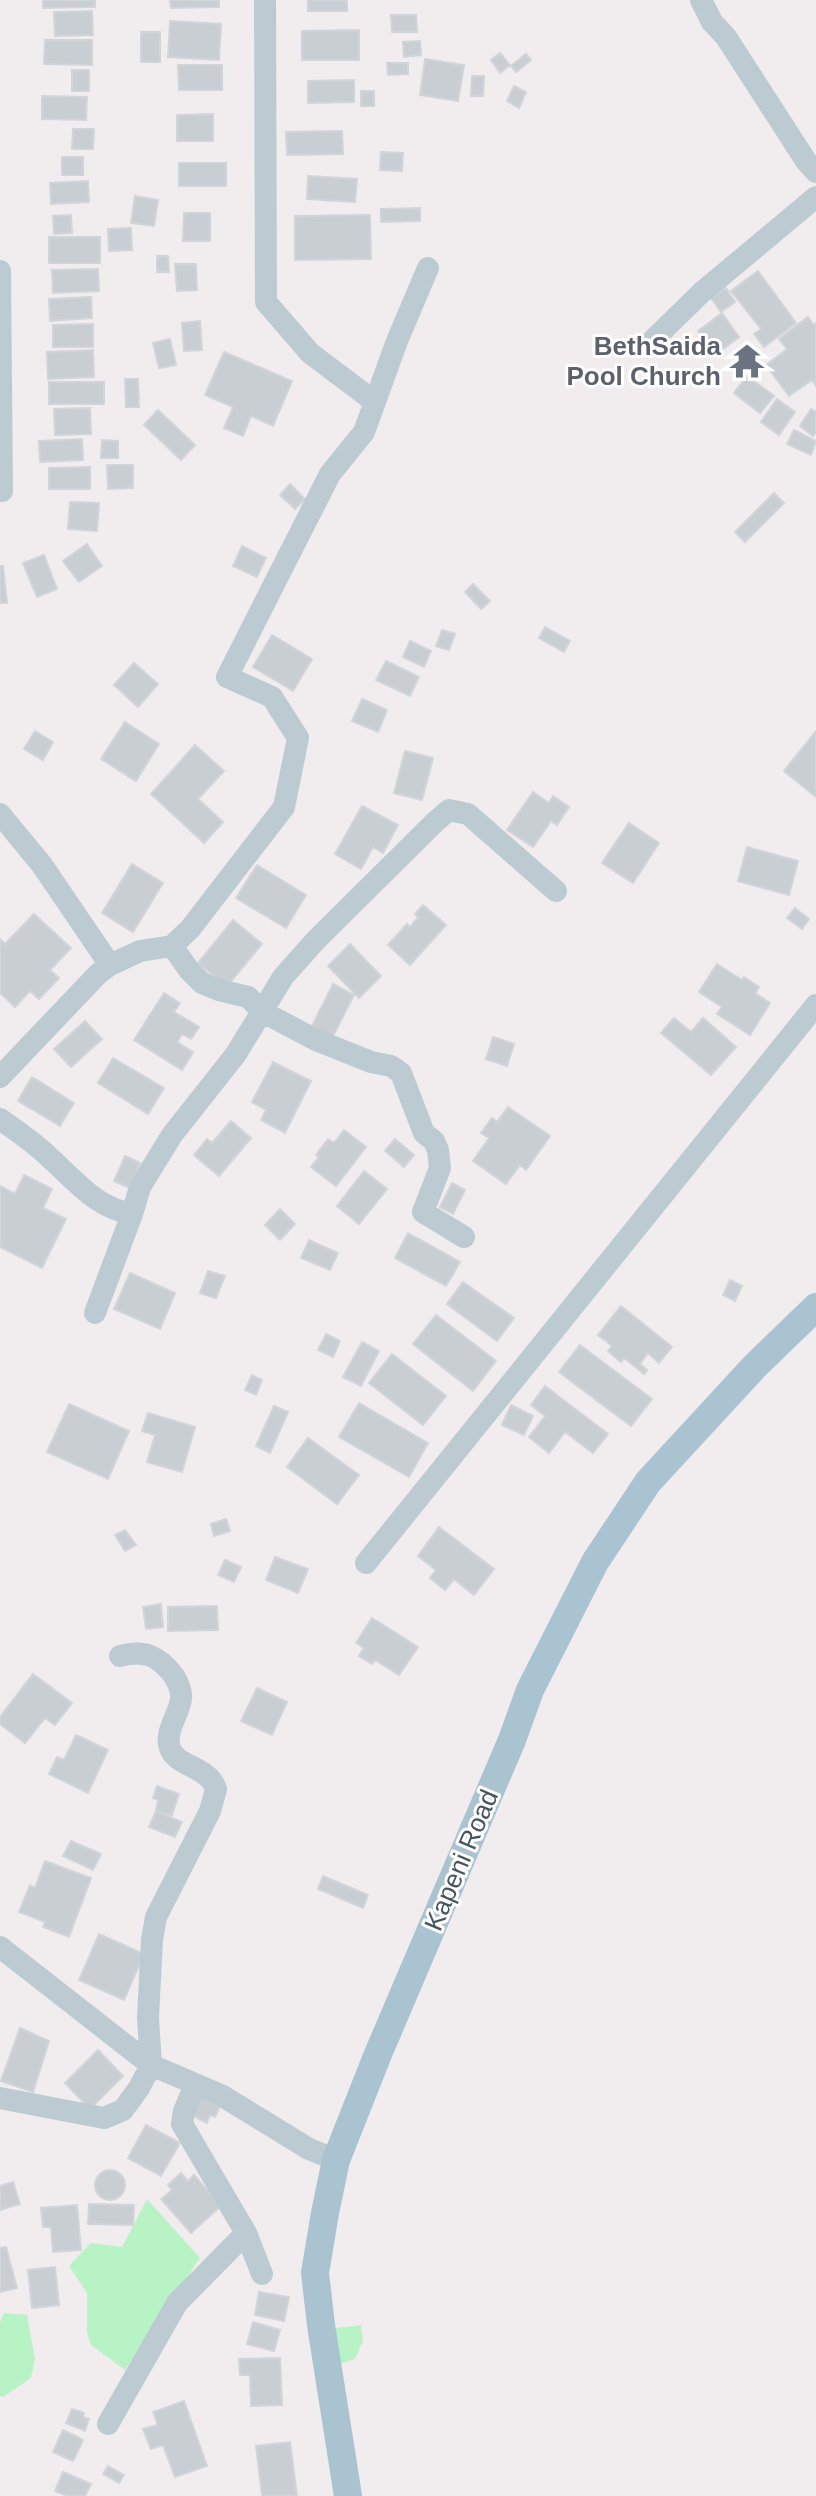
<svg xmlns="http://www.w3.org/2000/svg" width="816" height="2496" font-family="Arial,sans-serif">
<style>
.green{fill:#b7f3c5}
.building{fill:#c9ced3;stroke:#d1d5da;stroke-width:2}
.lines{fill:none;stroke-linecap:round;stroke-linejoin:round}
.minor{stroke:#bccbd2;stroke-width:22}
.major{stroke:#aac3d0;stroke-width:28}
.labels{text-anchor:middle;stroke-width:6;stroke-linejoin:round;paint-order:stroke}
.worship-label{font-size:26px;font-weight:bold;fill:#5b616d;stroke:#fff;text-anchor:end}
.street-label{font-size:26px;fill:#44555d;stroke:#fff}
</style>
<rect width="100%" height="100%" fill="#f1edee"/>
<!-- green -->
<path class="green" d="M147,2199L200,2258L125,2370L91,2345L87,2332V2293L69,2266L91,2243L122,2247Z
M4,2313L27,2315L35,2359L31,2378L3,2397L0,2396V2322Z
M361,2325L363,2341L355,2359L342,2363L324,2341L328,2329Z"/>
<!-- building -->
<path class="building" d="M43,0H95V7L43,8Z
M170,0H219V7L171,8Z
M308,0H347V11H308Z
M92,11L93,35L55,36L54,12Z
M391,15H416L417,32H392Z
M170,21L221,24L219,60L168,57Z
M359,30V60H302V31Z
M141,32H160V62H141Z
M45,40H92V65L44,64Z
M420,41L421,55L404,57L403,42Z
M500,53L510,65L500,73L491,60Z
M526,54L531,60L516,72L511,66Z
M425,59L464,65L458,101L420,95Z
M387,63H408V74L388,75Z
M178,65H222V90H179Z
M72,70H89V91H72Z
M472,76H484L483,96H471Z
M354,80V102L308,103V81Z
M514,86L526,92L519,108L507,101Z
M361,91H374V106H361Z
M42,96L87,97L86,120L42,119Z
M213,114V141H177V115Z
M73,129H94L93,149H72Z
M342,131L343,154L287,155L286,132Z
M381,152L403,153L402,171L380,170Z
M62,157H83V175H62Z
M179,163H226V186H179Z
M308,176L357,179L355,202L307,199Z
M88,181L89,202L51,204L50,183Z
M135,196L158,200L154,226L131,223Z
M420,208V221L381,222V209Z
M184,213H210V241H183Z
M71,215L72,233L54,234L53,216Z
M370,215L371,259L295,260V216Z
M131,228L132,250L109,251L108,229Z
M49,237H100V263H49Z
M157,256H168L169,272H157Z
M175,264H196L197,290L177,291Z
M98,269L99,291L53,293L52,270Z
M758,271L796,323L764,347L754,334L761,329L731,291Z
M726,288L735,302L721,312L711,298Z
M91,297L92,318L50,321L49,299Z
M722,313L739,337L715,355L698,331Z
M808,317L814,325L816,323V386L812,380L789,396L766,365L787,349L779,339Z
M200,321L202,350L184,351L182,323Z
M93,324V347H53V325Z
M170,339L176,365L159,368L153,343Z
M93,350L94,377L48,379L47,352Z
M224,352L292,381L273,426L251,416L243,436L224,428L233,407L205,395Z
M747,376L774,396L760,413L734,393Z
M125,379H138L139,407H126Z
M49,382H104V404H49Z
M777,399L795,412L779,435L761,422Z
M90,408L91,434L55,435L54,409Z
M811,409L816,412V432L813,436L800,426Z
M158,410L195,445L181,460L144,425Z
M794,430L816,441L811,455L787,444Z
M82,439L83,460L40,462L39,441Z
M102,440L118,441V458H101Z
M107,465H133V488L108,489Z
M90,467V489H49V468Z
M290,484L305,499L295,509L280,495Z
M774,493L784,503L745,542L735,532Z
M70,502L99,503L97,531L68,529Z
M87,544L102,566L79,582L63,561Z
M242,546L266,558L257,577L233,566Z
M44,555L57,589L37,597L23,563Z
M0,566H3L7,603H0Z
M473,584L490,601L481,609L465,592Z
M545,627L570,641L564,652L539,638Z
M442,630L455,634L449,650L436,646Z
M272,635L312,659L293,691L253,667Z
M410,641L431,651L424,667L403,657Z
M386,661L419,677L410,696L376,680Z
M134,663L158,684L138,707L114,685Z
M362,699L387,710L378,732L352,721Z
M125,722L159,744L136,781L101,759Z
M35,731L53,742L43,760L24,749Z
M816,731V797L784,771Z
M195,745L224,771L198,799L223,822L204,843L151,794Z
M405,751L433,758L422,800L394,793Z
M533,792L549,803L553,796L569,807L557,825L551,821L533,847L507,830Z
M362,806L398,825L383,853L373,847L361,869L335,854Z
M629,823L659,843L633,883L602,863Z
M747,847L798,861L789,895L738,881Z
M132,864L163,883L133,932L102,913Z
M257,865L306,895L286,928L236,898Z
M423,905L446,925L410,965L388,945L407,924L410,927L418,917L415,914Z
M795,908L809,919L802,929L787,918Z
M34,914L71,948L50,970L59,978L39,999L30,991L15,1007L0,993V939L5,944Z
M233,920L262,944L227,986L198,963Z
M350,944L381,976L359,998L328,966Z
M717,964L742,980L744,977L759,987L755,993L770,1003L750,1035L717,1014L722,1007L699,992Z
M333,984L354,995L331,1040L310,1030Z
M164,993L180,1003L174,1012L199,1027L191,1039L182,1034L177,1042L193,1052L182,1070L134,1040Z
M674,1018L691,1032L703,1018L736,1047L711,1075L661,1033Z
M85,1021L102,1039L71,1067L54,1049Z
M493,1037L514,1044L507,1066L486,1059Z
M113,1058L164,1088L148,1114L98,1083Z
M273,1062L311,1081L285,1133L261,1120L266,1110L252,1102Z
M32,1077L74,1103L60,1126L18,1101Z
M508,1107L550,1136L526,1170L520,1165L506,1184L473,1161L489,1138L481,1133L492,1118L497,1122Z
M231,1121L251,1138L219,1176L194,1155L207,1139L212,1143Z
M344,1130L366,1147L336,1186L311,1167L319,1157L316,1155L328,1139L334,1143Z
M395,1139L414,1155L404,1167L385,1151Z
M125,1156L140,1163L129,1188L114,1181Z
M364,1171L387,1189L359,1224L337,1206Z
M24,1175L52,1189L43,1208L66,1219L42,1268L0,1247V1186L15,1194Z
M452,1183L465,1190L453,1214L440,1207Z
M280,1209L295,1224L280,1240L265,1225Z
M408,1233L460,1262L446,1286L395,1258Z
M309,1240L338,1253L330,1270L301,1258Z
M208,1271L225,1276L216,1298L200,1293Z
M130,1273L175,1293L160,1329L114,1309Z
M730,1280L742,1286L735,1301L723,1295Z
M463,1282L514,1318L497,1341L447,1304Z
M621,1306L672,1347L659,1363L648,1353L640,1364L647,1370L644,1374L624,1358L621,1362L608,1351L612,1346L598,1335Z
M436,1315L496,1361L473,1391L413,1344Z
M326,1334L340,1341L333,1357L318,1350Z
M362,1342L379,1351L361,1386L343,1377Z
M580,1345L652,1399L631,1426L559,1372Z
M392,1354L446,1396L423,1425L369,1383Z
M252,1375L262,1380L256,1395L245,1390Z
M545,1386L608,1434L593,1453L565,1432L549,1453L529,1437L545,1416L531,1405Z
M359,1403L428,1443L409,1477L339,1437Z
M69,1404L129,1431L108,1479L47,1452Z
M511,1405L533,1416L524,1435L502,1425Z
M274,1406L288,1412L270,1453L256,1446Z
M148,1413L195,1427L182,1472L147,1462L155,1435L142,1431Z
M308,1438L359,1475L337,1504L287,1467Z
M226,1519L230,1531L214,1536L211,1524Z
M439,1527L494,1569L474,1595L454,1579L445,1590L430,1578L436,1570L418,1556Z
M125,1530L136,1545L125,1551L115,1535Z
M275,1557L308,1569L298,1593L266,1580Z
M225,1560L241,1567L234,1582L218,1575Z
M161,1604L163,1627L146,1629L143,1607Z
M217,1606L218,1630L168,1631V1607Z
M372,1618L418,1647L399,1675L375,1660L372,1664L359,1656L364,1648L356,1643Z
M33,1674L72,1703L55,1725L45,1718L25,1743L0,1724V1717Z
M257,1688L287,1702L272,1735L241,1721Z
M76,1735L108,1750L88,1793L49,1774L57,1757L64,1760Z
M157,1786L179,1794L172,1815L156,1811L158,1800L153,1798Z
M156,1811L182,1822L175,1837L149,1827Z
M71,1841L101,1854L93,1870L63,1856Z
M45,1861L91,1878L69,1937L43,1927L45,1922L19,1912L30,1885L35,1888Z
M323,1876L368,1895L363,1908L318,1889Z
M99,1934L144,1954L124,2000L79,1980Z
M20,2028L49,2041L33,2092L1,2081Z
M98,2050L123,2076L90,2109L65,2083Z
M198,2095L220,2106L215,2117L210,2115L207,2123L189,2114Z
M146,2125L180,2143L161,2176L128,2158Z
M95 2185a15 15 0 1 1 30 0a15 15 0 1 1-30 0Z
M181,2173L188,2181L194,2175L221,2206L191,2233L161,2199L172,2190L168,2185Z
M13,2182L20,2204L0,2210V2186Z
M89,2204L134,2205L133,2225L88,2224Z
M77,2205L81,2250L53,2252L51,2227H43L41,2208Z
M6,2247L17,2288L0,2292V2248Z
M55,2267L59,2305L32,2308L28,2270Z
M259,2292L289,2297L284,2321L255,2315Z
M253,2322L280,2330L274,2351L247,2344Z
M280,2358L282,2405L251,2406L250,2375H240L239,2359Z
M184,2401L207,2466L175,2477L163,2445L151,2449L143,2429L158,2425L153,2412Z
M72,2409L84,2413L83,2417L89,2419L85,2431L66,2423Z
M63,2430L83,2440L73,2461L53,2452Z
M290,2442L297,2496H262L256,2446Z
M108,2466L124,2475L119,2483L103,2474Z
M63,2472L91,2484L85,2496H67L55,2491Z"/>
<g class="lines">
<!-- minor -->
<path class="minor" d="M265,0L266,302L310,353L375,402
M701,0L712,22L726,37L806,161L816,172
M0,271L2,491
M650,343L701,293L816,197
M0,814L42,865L110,965
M172,946L189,970L202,983L219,990L248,997L263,1012L316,1040L371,1062L391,1066L401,1073L424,1133L434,1141L438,1150L440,1168L423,1212L464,1237
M0,1077L98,974L110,965L140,951L172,946L190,929L284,807L298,738L272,697L227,677L330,474L364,432L397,341L428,268
M0,1119C17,1131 35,1143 50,1158C77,1182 95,1207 132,1214
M95,1313L132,1214L140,1187L172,1135L236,1054L283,977L316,940L435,822L449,810L468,814L556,891
M366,1563L816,1005
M0,1947L151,2065L221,2095L309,2149L336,2160
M195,2085L184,2111L182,2124L246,2233L262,2274
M0,2098L104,2118L123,2110L139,2088L151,2065L148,2018L152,1940L156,1917L210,1811L216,1789C209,1766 176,1767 170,1748C164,1732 179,1715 181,1699C182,1692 178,1682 174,1676C159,1656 144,1649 120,1656
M108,2424L177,2303L246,2233"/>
<!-- major -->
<path class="major" d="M348,2496L321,2325L315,2273L325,2213L336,2160L378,2054L512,1740L530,1690L595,1562L648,1482L755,1366L816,1307"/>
</g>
<!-- icons -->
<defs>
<g id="temple-bare" transform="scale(2.76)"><path d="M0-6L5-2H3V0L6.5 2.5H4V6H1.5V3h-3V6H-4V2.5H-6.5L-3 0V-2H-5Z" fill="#6b7280" stroke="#fff" stroke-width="2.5" paint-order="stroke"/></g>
</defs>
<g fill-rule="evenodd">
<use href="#temple-bare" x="747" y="361"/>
</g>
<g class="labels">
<!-- worship labels -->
<g class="worship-label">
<text x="721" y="355">BethSaida<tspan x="721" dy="30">Pool Church</tspan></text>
</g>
<!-- street labels -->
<g class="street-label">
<text transform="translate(461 1860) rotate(-67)" y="9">Kapeni Road</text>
</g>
</g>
</svg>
